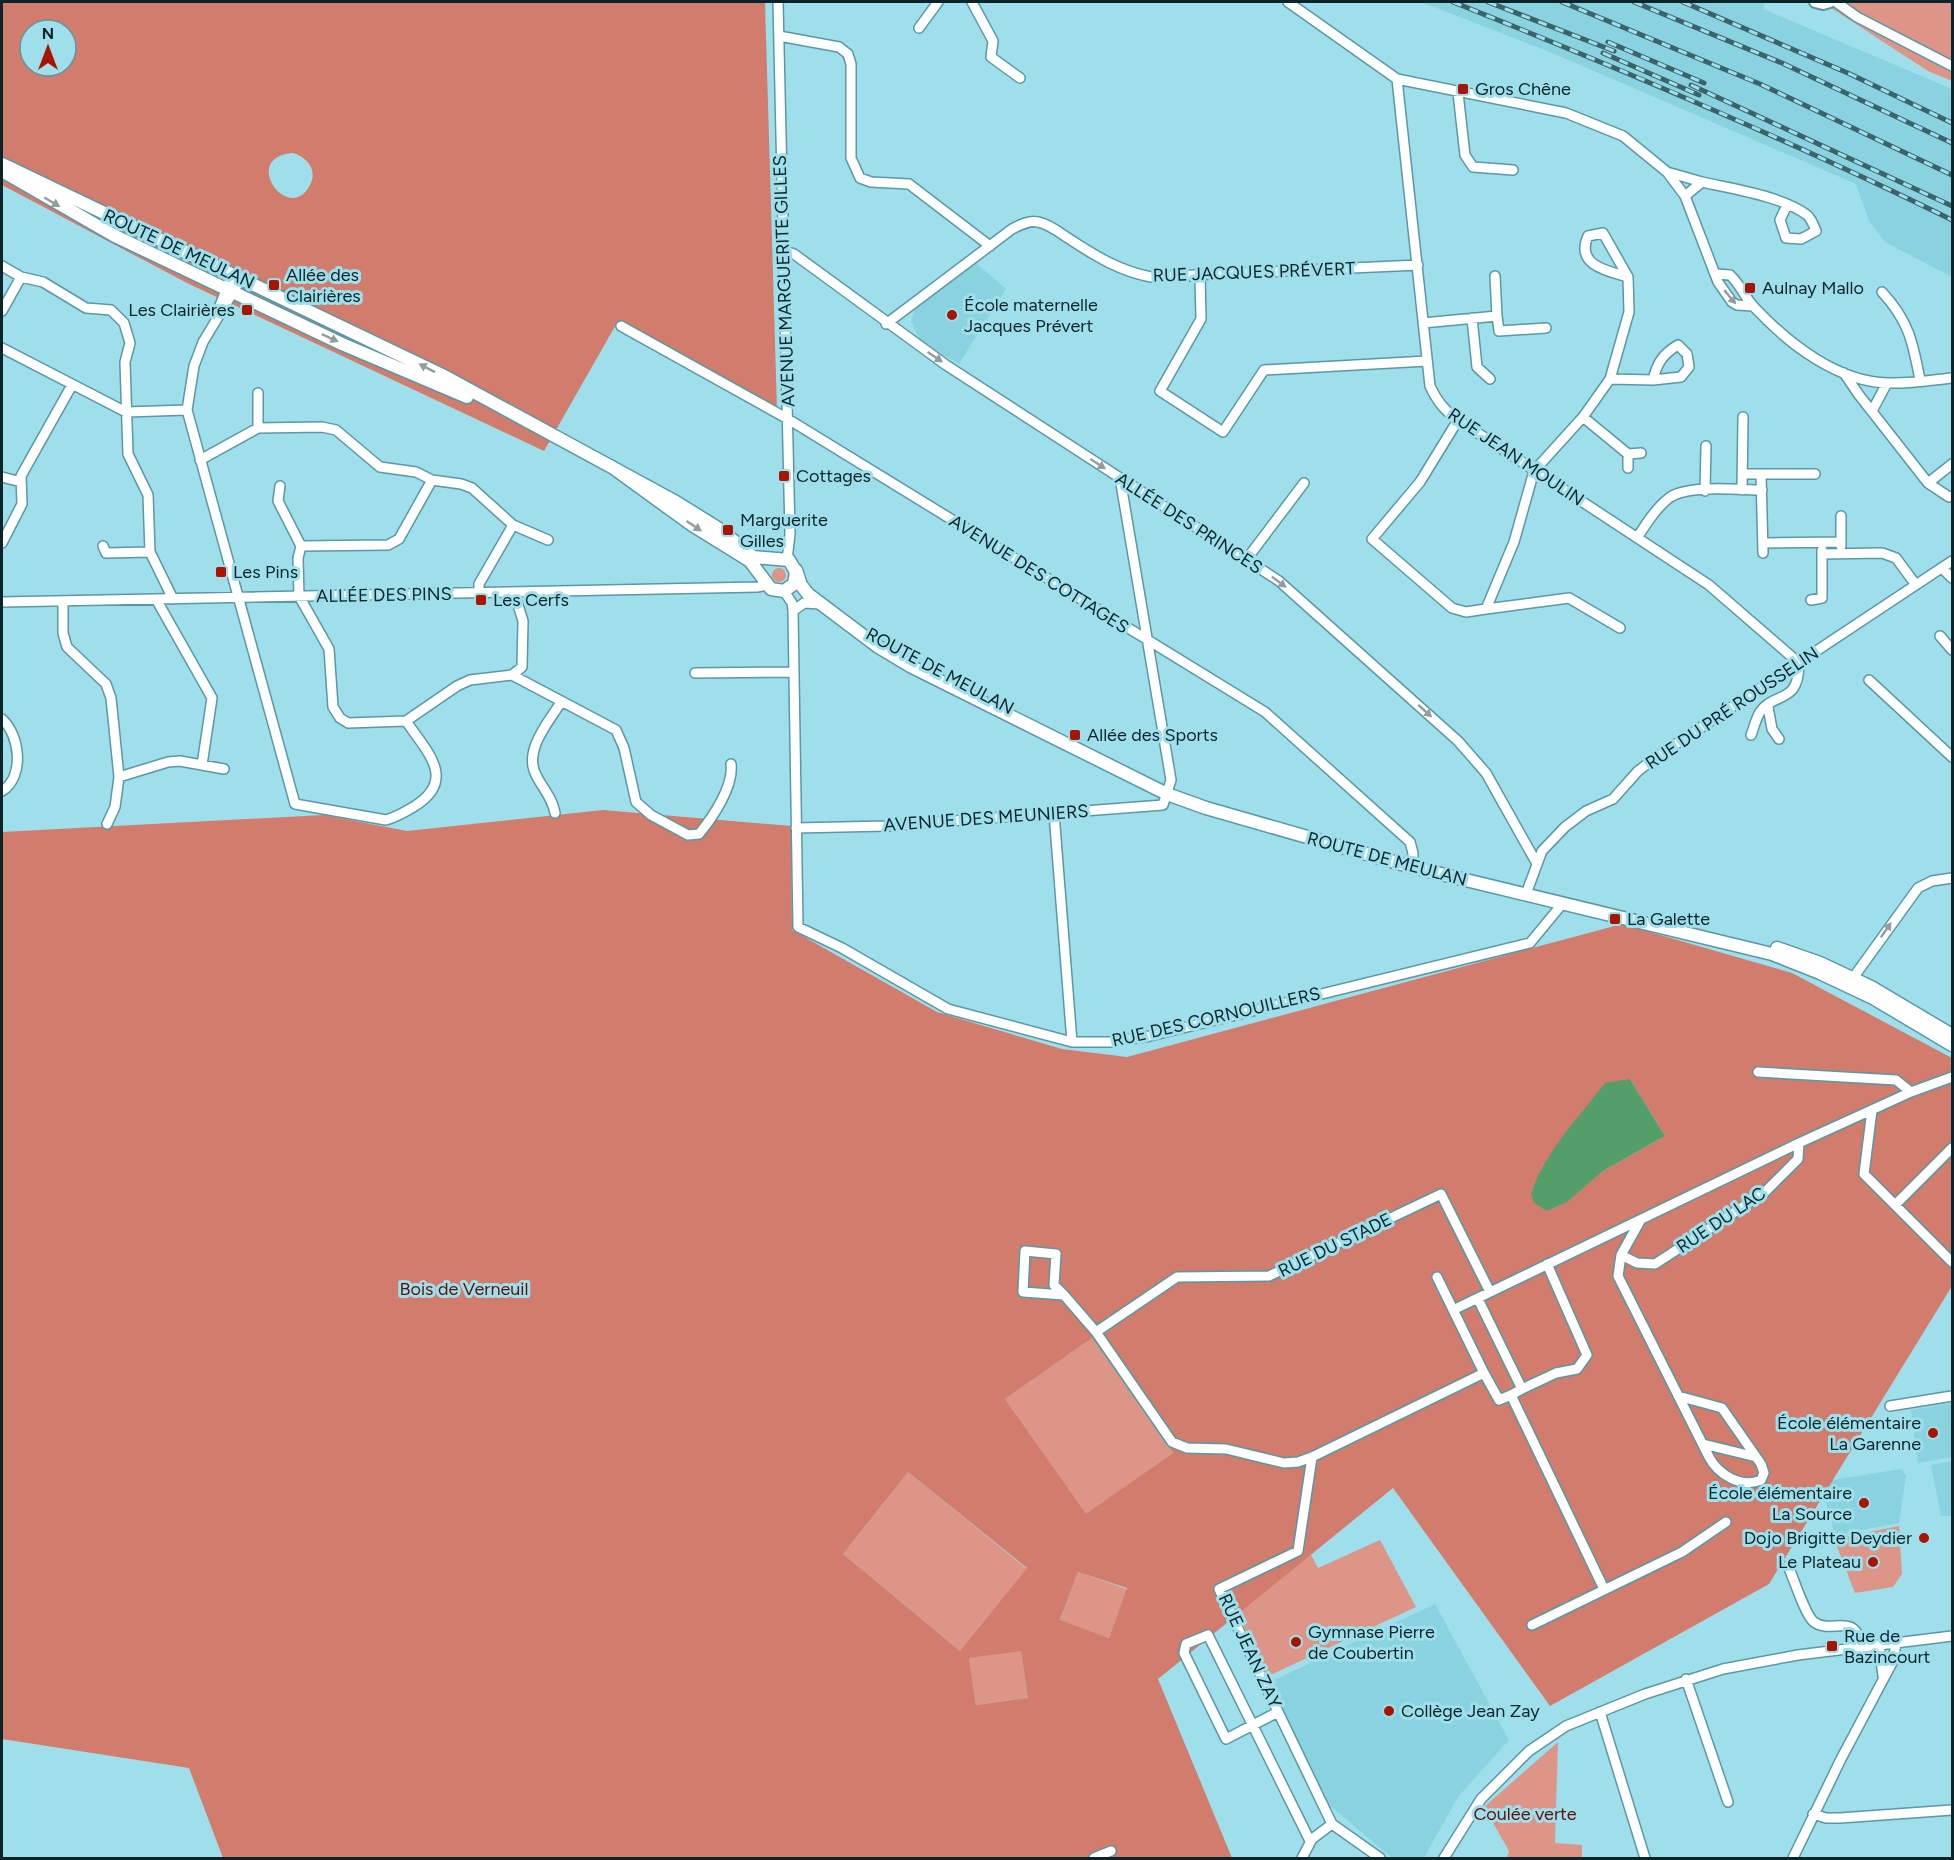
<svg xmlns="http://www.w3.org/2000/svg" width="1954" height="1860" font-family="Figtree,sans-serif">
<style>
.built{fill:#89d2e0}
.green{fill:#dd9587}
.forest{fill:#d17c6c;fill-rule:evenodd}
.water{fill:#549f69}
.lines{fill:none;stroke-linecap:round;stroke-linejoin:round}
.minor-casing{stroke:#5998a4;stroke-width:12}
.tertiary-casing{stroke:#5998a4;stroke-width:14}
.secondary-casing{stroke:#5998a4;stroke-width:15}
.minor{stroke:#fff;stroke-width:9}
.tertiary{stroke:#fff;stroke-width:10}
.secondary{stroke:#fff;stroke-width:12}
.rail-casing{stroke:#3c636a;stroke-width:5}
.rail{stroke:#9fdfeb;stroke-width:3;stroke-dasharray:9;stroke-linecap:butt}
.oneway{fill:#919d9f}
.poi-dot{fill:#a71500;stroke:#9fdfeb;stroke-width:2}
.labels{text-anchor:middle;stroke-width:6;stroke-linejoin:round;paint-order:stroke}
.poi-label{font-size:18px;fill:#0a2529;stroke:#9fdfeb;text-anchor:start}
.street-label{font-size:18px;fill:#0a2529;stroke:#9fdfeb}
.park-label{font-size:18px;fill:#5e1106;stroke:#9fdfeb}
</style>
<rect width="100%" height="100%" fill="#9fdfeb"/>
<!-- built -->
<path class="built" d="M1421,2H1765L1763,9L1952,89V277L1885,242L1869,221L1856,184L1550,52Z
M976,263L1006,289L959,364L921,342L911,321L915,309Z
M1952,1403V1457L1918,1463L1911,1410Z
M1952,1461V1516H1941L1931,1465Z
M1901,1469L1906,1476L1899,1523L1835,1535L1820,1482Z
M1435,1604L1509,1740L1458,1797L1424,1858H1392L1328,1804L1270,1682Z"/>
<!-- green -->
<path class="green" d="M1822,2H1952V81L1928,71Z
M772 575a7 7 0 1 1 14 0a7 7 0 1 1-14 0Z
M1092,1338L1173,1453L1086,1515L1005,1399Z
M908,1472L1027,1569L960,1651L843,1554Z
M1899,1526L1902,1574L1893,1587L1855,1593L1834,1539Z
M1380,1540L1416,1607L1266,1677L1230,1593L1309,1551L1318,1568Z
M1078,1572L1127,1589L1109,1638L1060,1621Z
M1021,1650L1028,1698L976,1705L969,1658Z
M1558,1742L1555,1843L1582,1845V1858H1507L1509,1851L1484,1807Z"/>
<!-- forest -->
<path class="forest" d="M2,2H765L777,410L618,321L544,451L187,283L2,185ZM30,30H66V66H30ZM293,153C307,157 318,170 310,185C289,226 239,157 293,153Z
M603,810L791,826L792,930L937,1012L1062,1049L1127,1057L1622,924L1792,973L1952,1058V1286L1769,1584L1550,1706L1393,1488L1158,1679L1232,1858H223L189,1768L2,1739V832L324,815L407,831ZM1630,1079L1665,1136L1603,1171L1566,1202L1547,1211ZM1092,1338L1173,1453L1086,1514L1005,1399ZM908,1472L1027,1568L960,1651L843,1554ZM1078,1572L1127,1588L1109,1638L1060,1620ZM1021,1651L1028,1698L976,1705L969,1658Z"/>
<!-- water -->
<path class="water" d="M1630,1079L1665,1136L1603,1171L1567,1202L1547,1211L1534,1203L1531,1194C1544,1153 1579,1117 1605,1083Z"/>
<g class="lines">
<!-- minor casing -->
<g class="minor-casing">
<path id="minor" d="M778,2L790,534L787,560
M972,2L993,41L991,57L1020,78
M1288,2L1397,79L1566,113L1623,136L1667,172L1685,196L1718,282L1732,302L1737,305L1753,306
M1836,2L1857,17L1952,66
M919,28L938,2
M779,36L839,47L848,54L851,64V158L860,178L871,182L909,184L990,246
M1397,79L1430,386C1437,401 1444,410 1458,420L1709,585L1799,663C1799,705 1775,691 1760,712C1756,718 1754,728 1751,735
M1458,93L1465,155L1473,167L1513,170
M1667,172L1702,182
M1685,196L1702,182C1732,189 1782,196 1807,215C1811,218 1814,226 1816,231L1801,239L1786,238L1780,220L1787,205
M782,250L794,254L946,365L1279,581L1458,741L1486,773L1536,862
M2,266L21,277L43,282L86,308L111,310L124,323L130,343L125,362L128,454L148,495L150,552L173,599
M1717,274L1730,275C1740,284 1745,298 1755,308C1788,343 1837,382 1888,383C1909,384 1932,380 1952,378
M1200,276L1201,319L1160,391L1223,432L1264,370L1427,361
M241,279L203,342L194,366L187,410L295,804L386,820C397,817 405,812 415,806C457,779 427,752 406,721
M1882,292C1909,321 1913,343 1920,380
M2,311L21,277
M216,316L232,274
M1497,316L1499,331L1546,328
M1472,318L1477,367L1490,379
M1423,323L1497,316L1495,276
M886,324L1012,229C1020,225 1029,220 1038,222C1050,224 1061,234 1071,240C1097,257 1120,271 1151,277L1418,265
M621,326L788,419L1265,712L1410,842L1413,853L1412,867
M2,348L126,412L187,410
M1844,373L1859,395L1928,483L1949,497L1952,496
M1610,379L1653,380L1681,377L1689,367L1687,354L1678,345C1663,354 1657,363 1653,380
M258,393V428
M1872,411L1887,383
M1583,417L1628,454L1641,453
M1458,420L1420,482L1372,539L1452,608L1466,612L1486,609L1514,542L1534,471L1583,417L1610,379L1629,312L1628,277L1603,233L1588,236C1575,265 1607,271 1628,277
M1628,454V468
M200,460L258,428L322,427L336,430L380,467L416,472L432,480L461,484L472,488L513,525L548,540
M1742,474H1815
M1761,474L1763,553
M2,477L21,482
M432,480L399,539L388,545L301,546L298,558L299,596L329,649L333,707L340,718L348,723L406,721L457,686L470,680L512,675L522,667L523,621L514,592
M1928,483L1952,464
M280,486L278,501L301,546
M1742,490L1743,417
M1705,491L1706,446
M1841,516V546
M1637,538C1646,524 1656,508 1669,498C1687,484 1739,490 1762,490
M2,543L22,504L21,476L72,385
M1763,543L1841,542
M103,546L106,553L150,552
M1822,554L1882,553L1896,558L1916,585
M1246,560L1304,483
M1942,568L1952,578
M784,591L792,603L793,611L798,927L842,948L948,1009L1072,1042H1112L1150,1036L1530,943L1563,903
M479,592V584L513,525
M156,599L212,698L202,765
M1811,600L1822,598V550
M63,601V633L67,647L106,684L111,698L119,777L115,807L107,824
M2,602L758,587L766,585
M1486,609L1569,598L1620,628
M793,611L804,603L820,604
M1940,636L1952,650
M695,673L794,672
M512,675L616,730L624,748L636,802L651,815L688,835L699,834C713,817 734,786 731,764
M1869,680L1952,757
M1768,707L1772,729L1779,739
M2,719C20,735 25,777 2,791
M119,777L168,762L180,761L224,769
M555,813C552,797 543,789 536,775C523,750 549,722 561,702
M1054,813L1072,1042
M796,828L886,826L1163,805L1171,780L1120,478
M1526,894L1542,851L1565,827L1586,811L1613,799L1638,771L1658,756L1952,561
M1853,978L1918,888L1932,881L1952,878
M1758,1072L1896,1080L1911,1092
M1872,1110L1864,1174L1952,1262
M1895,1205L1952,1148
M1640,1221L1621,1255L1618,1276L1709,1457C1718,1474 1741,1489 1761,1480L1764,1473L1761,1464L1722,1408L1678,1396
M1621,1255L1637,1263L1655,1264L1764,1193L1798,1159L1799,1143
M1064,1295L1054,1285L1056,1254L1025,1251L1023,1292L1064,1295L1096,1332L1172,1442L1187,1448L1226,1449L1284,1463L1298,1462L1312,1457L1484,1373L1437,1277
M1478,1299L1522,1389L1511,1395L1604,1589
M1453,1310L1799,1143L1911,1092L1952,1077
M1096,1332L1177,1277L1269,1276L1441,1194L1490,1292
M1484,1373L1499,1400L1511,1395
M1522,1389L1556,1373L1577,1369L1587,1355L1547,1264
M1890,1406L1952,1396
M1703,1444L1756,1457
M1312,1457L1298,1551L1219,1589L1332,1824L1380,1858
M1788,1566C1794,1579 1805,1615 1814,1622C1831,1635 1857,1610 1861,1648
M1532,1625L1682,1552L1726,1522
M1879,1646L1883,1676
M1686,1679L1728,1802
M1278,1712L1226,1739L1184,1653L1186,1644L1208,1635L1310,1841
M1600,1712L1645,1858
M1813,1814L1826,1818H1840L1952,1810
M1094,1858L1111,1851
M1302,1858L1312,1839L1332,1824
M1444,1858L1481,1799L1529,1751L1566,1726L1645,1694L1723,1669L1798,1655L1952,1636
M1793,1858L1841,1759L1893,1661L1896,1644"/>
</g>
<!-- tertiary casing -->
<g class="tertiary-casing">
<path id="tertiary" d="M1815,2L1823,4L1830,2"/>
</g>
<!-- secondary casing -->
<g class="secondary-casing">
<path id="secondary" d="M2,164L446,377L676,502L721,530L753,557L789,560L796,572L794,584L784,591L771,589L750,561L692,525L612,467
M2,171L115,236L342,344L467,397
M796,570L801,585L808,594L877,646L912,667L1167,794L1206,808L1412,867L1772,954L1820,973L1873,998L1952,1045
M1777,948L1820,963L1871,987L1952,1035"/>
</g>
<!-- minor -->
<use href="#minor" class="minor"/>
<!-- tertiary -->
<use href="#tertiary" class="tertiary"/>
<!-- secondary -->
<use href="#secondary" class="secondary"/>
<!-- rail casing -->
<g class="rail-casing">
<path id="rail" d="M1453,2C1621,69 1790,140 1952,220
M1488,2L1614,51
M1562,2L1760,84L1952,175
M1634,2L1782,63L1952,143
M1683,2L1850,74L1952,123
M1608,42L1704,83
M1603,53L1699,95
M1691,85L1952,206"/>
</g>
<!-- rail -->
<use href="#rail" class="rail"/>
</g>
<!-- one-way arrows -->
<defs><path id="oneway-solid" d="M-6-.8H1V-3.2L6.5 0L1 3.2V.8H-6Z" transform="scale(1.5)"/></defs>
<g class="oneway">
<use href="#oneway-solid" transform="translate(52 202) rotate(30)"/>
<use href="#oneway-solid" transform="translate(1730 297) rotate(50)"/>
<use href="#oneway-solid" transform="translate(330 338) rotate(25)"/>
<use href="#oneway-solid" transform="translate(935 357) rotate(34)"/>
<use href="#oneway-solid" transform="translate(427 368) rotate(-153)"/>
<use href="#oneway-solid" transform="translate(1098 464) rotate(33)"/>
<use href="#oneway-solid" transform="translate(694 526) rotate(34)"/>
<use href="#oneway-solid" transform="translate(1279 582) rotate(37)"/>
<use href="#oneway-solid" transform="translate(1425 711) rotate(42)"/>
<use href="#oneway-solid" transform="translate(1886 930) rotate(-55)"/>
</g>
<!-- markers -->
<g class="poi-dot">
<rect x="1457" y="83" width="12" height="12" rx="3"/>
<rect x="268" y="279" width="12" height="12" rx="3"/>
<rect x="1744" y="282" width="12" height="12" rx="3"/>
<rect x="241" y="304" width="12" height="12" rx="3"/>
<circle cx="952" cy="315" r="6"/>
<rect x="778" y="470" width="12" height="12" rx="3"/>
<rect x="722" y="524" width="12" height="12" rx="3"/>
<rect x="215" y="566" width="12" height="12" rx="3"/>
<rect x="475" y="594" width="12" height="12" rx="3"/>
<rect x="1069" y="729" width="12" height="12" rx="3"/>
<rect x="1609" y="913" width="12" height="12" rx="3"/>
<circle cx="1933" cy="1433" r="6"/>
<circle cx="1864" cy="1503" r="6"/>
<circle cx="1924" cy="1538" r="6"/>
<circle cx="1873" cy="1562" r="6"/>
<circle cx="1296" cy="1642" r="6"/>
<rect x="1826" y="1640" width="12" height="12" rx="3"/>
<circle cx="1389" cy="1711" r="6"/>
</g>
<g class="labels">
<!-- poi labels -->
<g class="poi-label">
<text x="1475" y="95">Gros Chêne</text>
<text x="286" y="281">Allée des<tspan x="286" dy="21">Clairières</tspan></text>
<text x="1762" y="294">Aulnay Mallo</text>
<text x="964" y="311">École maternelle<tspan x="964" dy="21">Jacques Prévert</tspan></text>
<text x="235" y="316" text-anchor="end">Les Clairières</text>
<text x="796" y="482">Cottages</text>
<text x="740" y="526">Marguerite<tspan x="740" dy="21">Gilles</tspan></text>
<text x="233" y="578">Les Pins</text>
<text x="493" y="606">Les Cerfs</text>
<text x="1087" y="741">Allée des Sports</text>
<text x="1627" y="925">La Galette</text>
<text x="1921" y="1429" text-anchor="end">École élémentaire<tspan x="1921" dy="21">La Garenne</tspan></text>
<text x="1852" y="1499" text-anchor="end">École élémentaire<tspan x="1852" dy="21">La Source</tspan></text>
<text x="1912" y="1544" text-anchor="end">Dojo Brigitte Deydier</text>
<text x="1861" y="1568" text-anchor="end">Le Plateau</text>
<text x="1308" y="1638">Gymnase Pierre<tspan x="1308" dy="21">de Coubertin</tspan></text>
<text x="1844" y="1642">Rue de<tspan x="1844" dy="21">Bazincourt</tspan></text>
<text x="1401" y="1717">Collège Jean Zay</text>
</g>
<!-- street labels -->
<g class="street-label">
<text transform="translate(179 249) rotate(25)" y="6">ROUTE DE MEULAN</text>
<text transform="translate(1254 272) rotate(-2)" y="6">RUE JACQUES PRÉVERT</text>
<text transform="translate(784 281) rotate(-92)" y="6">AVENUE MARGUERITE GILLES</text>
<text transform="translate(1516 457) rotate(34)" y="6">RUE JEAN MOULIN</text>
<text transform="translate(1189 523) rotate(33)" y="6">ALLÉE DES PRINCES</text>
<text transform="translate(1039 574) rotate(32)" y="6">AVENUE DES COTTAGES</text>
<text transform="translate(384 595) rotate(-1)" y="6">ALLÉE DES PINS</text>
<text transform="translate(940 671) rotate(28)" y="6">ROUTE DE MEULAN</text>
<text transform="translate(1732 708) rotate(-34)" y="6">RUE DU PRÉ ROUSSELIN</text>
<text transform="translate(986 818) rotate(-4)" y="6">AVENUE DES MEUNIERS</text>
<text transform="translate(1387 859) rotate(15)" y="6">ROUTE DE MEULAN</text>
<text transform="translate(1216 1017) rotate(-13)" y="6">RUE DES CORNOUILLERS</text>
<text transform="translate(1721 1220) rotate(-34)" y="6">RUE DU LAC</text>
<text transform="translate(1335 1245) rotate(-26)" y="6">RUE DU STADE</text>
<text transform="translate(1250 1651) rotate(65)" y="6">RUE JEAN ZAY</text>
</g>
<!-- park labels -->
<g class="park-label">
<text x="464" y="1295">Bois de Verneuil</text>
<text x="1525" y="1820">Coulée verte</text>
</g>
</g>
<!-- border -->
<rect width="1954" height="1860" fill="none" stroke="#0a2529" stroke-width="6"/>
<!-- north arrow -->
<g transform="translate(48 48)"><circle r="28" fill="#9fdfeb" stroke="#63959d" stroke-width="1.5"/>
<path d="M0-4.5L10 22L0 15L-10 22Z" fill="#a71500"/>
<text y="-9" font-size="16" font-weight="bold" text-anchor="middle" fill="#0a2529">N</text>
</g>
</svg>
